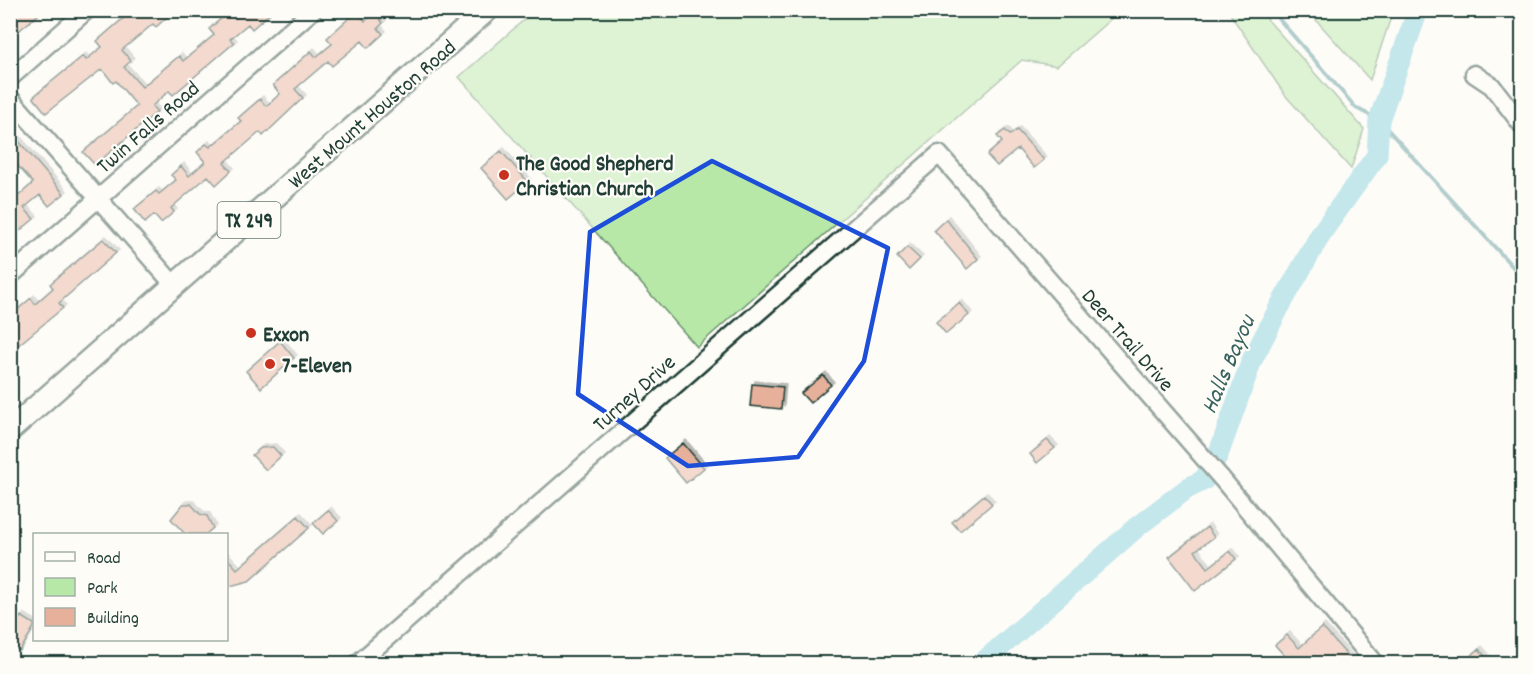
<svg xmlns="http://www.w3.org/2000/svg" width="1533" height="674" font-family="Dekko,sans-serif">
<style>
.green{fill:#b7e8a8;stroke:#6b926e;stroke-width:1.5}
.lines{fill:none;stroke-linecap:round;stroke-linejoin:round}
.stream{stroke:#599498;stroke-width:4}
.river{stroke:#7fcedb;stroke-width:21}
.building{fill:#e6b09b;stroke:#1f3d34;stroke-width:1.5;filter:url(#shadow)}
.minor-casing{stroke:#1f3d34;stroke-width:21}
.major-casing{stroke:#1f3d34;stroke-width:26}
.minor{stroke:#fdfcf7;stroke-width:16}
.major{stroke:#fdfcf7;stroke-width:21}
.marked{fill:none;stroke:#1d4ed8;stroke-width:4.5;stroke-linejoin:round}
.poi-dot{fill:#c8321e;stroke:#fdfcf7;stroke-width:2}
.labels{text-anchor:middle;stroke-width:4.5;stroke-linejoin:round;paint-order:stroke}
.shield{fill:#fdfcf7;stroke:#62766e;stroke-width:1.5}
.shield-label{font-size:21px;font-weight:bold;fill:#1f3d34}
.street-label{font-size:22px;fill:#1f3d34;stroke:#fdfcf7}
.poi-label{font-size:22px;font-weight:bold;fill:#1f3d34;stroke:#fdfcf7;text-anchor:start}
.water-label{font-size:24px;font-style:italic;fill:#37615e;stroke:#fdfcf7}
</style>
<defs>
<filter id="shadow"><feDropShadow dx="3" dy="-3" stdDeviation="0" flood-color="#0004"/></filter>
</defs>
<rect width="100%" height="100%" fill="#fdfcf7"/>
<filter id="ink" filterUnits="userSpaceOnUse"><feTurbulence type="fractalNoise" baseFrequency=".0167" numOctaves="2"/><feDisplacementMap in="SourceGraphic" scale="12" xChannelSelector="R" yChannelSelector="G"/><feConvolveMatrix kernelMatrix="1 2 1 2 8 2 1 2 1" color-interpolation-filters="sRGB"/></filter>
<g filter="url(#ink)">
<!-- green -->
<path class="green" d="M534,11V10L1120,11L1057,66L1022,60L697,347L459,77Z
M1228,11H1260L1364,129L1351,169L1285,95Z
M1308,11H1393L1370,80Z"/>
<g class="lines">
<!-- stream -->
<path class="stream" d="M1271,10L1356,108L1379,120L1522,277"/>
<!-- river -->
<path class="river" d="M981,664L1138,526L1188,488L1204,480L1218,455L1252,360L1280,306L1322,232L1377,155L1379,120L1418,10"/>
</g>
<!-- building -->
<path class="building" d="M10,10H44L10,38Z
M133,10H175L156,27L153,24L122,50L131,61L124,67L142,87L179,56L183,61L214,35L209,29L230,11L236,18L246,10H274L252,29L248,24L230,39L234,43L173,95L169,91L152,106L157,112L95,165L83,152L137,106L116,81L113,83L102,69L46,113L33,97L83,56L86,60L102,47L97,41Z
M357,11L365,21L375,13L383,23L378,28L383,34L368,48L362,41L332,66L328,61L295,89L303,98L263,136L260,132L224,163L231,171L216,185L208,176L171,208L174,212L161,223L154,215L145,223L134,209L156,191L159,194L176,180L171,175L181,166L189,176L205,162L197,152L206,144L210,147L241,121L238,118L260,99L266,106L280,94L273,85L311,51L316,57L332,44L327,38Z
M1005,130L1010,135L1017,130L1044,160L1034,168L1018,149L997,166L987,155L1002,142L997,136Z
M10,131L64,194L49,206L40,195L24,208L34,219L10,239V192L16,198L33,183L10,157Z
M501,151L528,182L508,199L481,168Z
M946,219L978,259L967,269L934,230Z
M103,239L116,253L59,303L63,308L10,352V316L31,298L35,304L53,288L50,284Z
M907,247L920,259L909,270L897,257Z
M959,303L969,315L946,334L936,322Z
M280,341L294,358L261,388L246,371Z
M823,375L831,385L810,403L801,393Z
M752,384L783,387L781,409L750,406Z
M1047,440L1055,448L1037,463L1030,454Z
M683,443L704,468L686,483L665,458Z
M273,447L281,456L266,470L252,455L261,448Z
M984,495L992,504L960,531L952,522Z
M183,504H191L200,514L207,516L213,528L206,534H185L171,519Z
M328,510L338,521L323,534L313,523Z
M298,516L309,528L249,581L230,586L226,582V557L237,569Z
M1207,527L1214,537L1195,551L1208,568L1230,551L1236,559L1195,591L1169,557Z
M21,616L34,624V627L20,651L10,645V633Z
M1322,627L1354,663H1291L1275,645L1287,635L1299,648Z
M1479,649L1491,663H1462Z"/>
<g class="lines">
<!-- minor casing -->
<g class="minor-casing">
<path id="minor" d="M1474,74L1492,86L1522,125
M10,78L87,10
M10,98L175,286
M10,276L313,10
M357,664L939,154L1222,479L1376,664"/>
</g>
<!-- major casing -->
<g class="major-casing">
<path id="major" d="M10,430L487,10"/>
</g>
<!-- minor -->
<use href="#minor" class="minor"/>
<!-- major -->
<use href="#major" class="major"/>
</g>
</g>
<!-- marked area -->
<path d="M0 0H1533V674H0ZM712,161L888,248L864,361L798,457L688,466L578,394L590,232Z" fill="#fdfcf7" fill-opacity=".55" fill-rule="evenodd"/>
<path class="marked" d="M712,161L888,248L864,361L798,457L688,466L578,394L590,232Z"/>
<!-- markers -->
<g class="poi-dot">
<circle cx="504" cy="175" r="6"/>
<circle cx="251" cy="333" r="6"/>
<circle cx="270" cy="364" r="6"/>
</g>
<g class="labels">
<!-- shield labels -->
<rect class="shield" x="217.5" y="202" width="63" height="36" rx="4.5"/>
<g class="shield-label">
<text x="249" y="227">TX 249</text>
</g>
<!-- street labels -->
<g class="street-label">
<text transform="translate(371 113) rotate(-41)" y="8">West Mount Houston Road</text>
<text transform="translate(147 126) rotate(-41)" y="8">Twin Falls Road</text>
<text transform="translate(1129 339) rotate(49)" y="8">Deer Trail Drive</text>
<text transform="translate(633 392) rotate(-42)" y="8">Turney Drive</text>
</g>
<!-- poi labels -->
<g class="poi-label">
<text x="516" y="170">The Good Shepherd<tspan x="516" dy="25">Christian Church</tspan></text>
<text x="263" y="341">Exxon</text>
<text x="282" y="372">7-Eleven</text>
</g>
<!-- water labels -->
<g class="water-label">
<text transform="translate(1227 364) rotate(-67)" y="8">Halls Bayou</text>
</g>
</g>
<!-- margin -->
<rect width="1533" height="674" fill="none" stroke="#fdfcf7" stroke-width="36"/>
<rect x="18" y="18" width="1497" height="638" fill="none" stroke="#1f3d34" stroke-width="2" filter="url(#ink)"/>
<!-- legend -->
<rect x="33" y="533" width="195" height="108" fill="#fdfcf7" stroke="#a4b0a9" stroke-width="1.5"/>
<rect x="45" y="552" width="30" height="9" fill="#fdfcf7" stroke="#a4b0a9" stroke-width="1.5"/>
<text x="87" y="563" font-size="18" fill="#1f3d34">Road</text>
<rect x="45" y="578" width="30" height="18" fill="#b7e8a8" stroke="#a4b0a9" stroke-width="1.5"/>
<text x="87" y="593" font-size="18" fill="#1f3d34">Park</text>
<rect x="45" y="608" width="30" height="18" fill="#e6b09b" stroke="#a4b0a9" stroke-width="1.5"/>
<text x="87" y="623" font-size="18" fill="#1f3d34">Building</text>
</svg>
